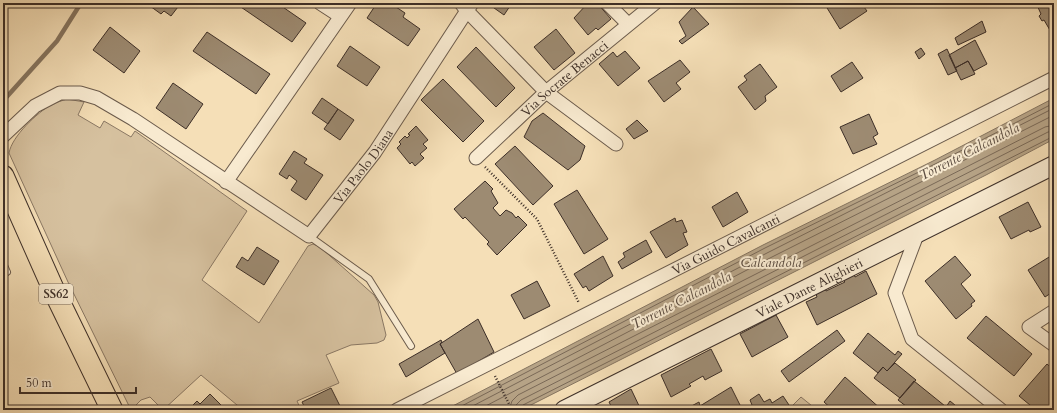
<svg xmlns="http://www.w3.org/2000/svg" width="1057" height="413" font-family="Cardo,serif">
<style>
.green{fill:#d6c19f;stroke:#8a7864}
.water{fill:#b6a386;stroke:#867560}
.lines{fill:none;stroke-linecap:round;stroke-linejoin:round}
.shore{stroke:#7a6957;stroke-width:1}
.stream{stroke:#867560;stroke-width:4.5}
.building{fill:#9d8b72;stroke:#3d2f28}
.lane-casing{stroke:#6b5b4c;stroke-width:8}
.street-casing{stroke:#6b5b4c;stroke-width:15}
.secondary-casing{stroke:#3d2f28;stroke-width:20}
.primary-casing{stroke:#3d2f28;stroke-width:23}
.path{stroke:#3d2f28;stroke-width:2.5;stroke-dasharray:1 2;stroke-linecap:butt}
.lane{stroke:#f8ead0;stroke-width:6}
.street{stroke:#f8ead0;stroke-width:13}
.secondary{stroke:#f8ead0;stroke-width:18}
.primary{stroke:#f5dfb7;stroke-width:21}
.labels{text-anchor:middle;stroke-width:4;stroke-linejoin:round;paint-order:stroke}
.shield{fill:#f8ead0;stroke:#75675a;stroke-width:1}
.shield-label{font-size:12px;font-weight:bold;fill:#3d2f28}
.street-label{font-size:13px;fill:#3d2f28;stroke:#f8ead0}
.water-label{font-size:14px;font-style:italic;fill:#5b4c40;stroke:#f8ead0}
</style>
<rect width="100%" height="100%" fill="#f5dfb7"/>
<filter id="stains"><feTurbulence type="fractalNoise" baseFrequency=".005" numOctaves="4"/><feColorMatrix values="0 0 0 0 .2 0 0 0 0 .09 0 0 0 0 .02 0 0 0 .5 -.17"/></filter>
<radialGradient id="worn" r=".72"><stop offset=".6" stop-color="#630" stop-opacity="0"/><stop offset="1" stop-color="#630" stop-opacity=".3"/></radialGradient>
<!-- green -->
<path class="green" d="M67,99L84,102L78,115L100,128L104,121L131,137L135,131L247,211L202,280L259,323L308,246L313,244L320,247L374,295L378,302L386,335L384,340L377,343L351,345L326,355L339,383L297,401L301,410H243L201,375L163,410L150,397L141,400L131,410L68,282L9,153C12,136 37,113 52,104C56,102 62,101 67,99Z
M801,397L817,410H788Z"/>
<!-- water -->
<path class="water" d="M1054,98V139L986,175L521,410H445L763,245L935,160Z"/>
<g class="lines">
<!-- shore -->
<path class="shore" d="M454,410L765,248L937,163L1054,103
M465,410L767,253L1054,108
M478,410L770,258L1054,115
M509,410L512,401L518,395L1045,127L1054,125
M515,410L516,405L521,400L1048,132L1054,131
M520,410L523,405L1054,136"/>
<!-- stream -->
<path class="stream" d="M3,101L57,41L81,3"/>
</g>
<!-- building -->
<path class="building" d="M152,3H181L171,16L164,11L161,14L150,6Z
M235,3H277L306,23L292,42Z
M377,3H390L405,13L403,17L420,29L408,46L367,18Z
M487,3H512L504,15Z
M588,3H597L611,19L598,30L596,28L588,35L574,18Z
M824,3H861L867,11L840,29Z
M1036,3H1051L1054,9V37L1044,20L1042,21L1039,16L1041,14Z
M693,7L709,24L682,44L679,41L686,36L679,22Z
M982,21L986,32L958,45L955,38Z
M110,27L140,51L124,73L93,50Z
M556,29L575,53L554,70L534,47Z
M207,32L270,74L256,94L193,51Z
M975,40L987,64L974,71L968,61L955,68L949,55Z
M350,46L380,67L367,86L337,66Z
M476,47L515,88L496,107L457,67Z
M921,48L925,54L919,59L915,52Z
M947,49L957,71L948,75L938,54Z
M625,51L640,68L618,86L599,64L613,52L617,57Z
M680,60L690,72L676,83L681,89L664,102L648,81Z
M968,61L975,74L961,80L955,68Z
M852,62L863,78L841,92L831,76Z
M760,64L777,87L765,96L766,101L755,110L738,87L747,80L744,76Z
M443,79L484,121L463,142L421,100Z
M173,83L203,104L186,129L156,108Z
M322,98L338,109L328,124L312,113Z
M338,109L354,120L340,140L324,129Z
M543,113L585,146L580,160L568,170L524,137L532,121Z
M869,114L878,134L873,137L877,144L853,154L840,127Z
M637,120L648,131L634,139L626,129Z
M416,126L428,140L423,144L427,148L420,154L424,158L415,166L412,162L410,164L397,148L401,144L399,142L405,136L407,138L410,135L408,134Z
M515,146L553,186L533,205L495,164Z
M294,151L307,159L304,163L323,175L306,200L291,190L297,181L289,175L287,179L279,174Z
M485,181L493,189L491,191L498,203L493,208L500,216L506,210L512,213L516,218L518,216L527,225L497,255L487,244L489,242L465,217L463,219L454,209Z
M577,190L608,239L584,254L554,204Z
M737,192L748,212L723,227L712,207Z
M1028,202L1041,227L1030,232L1029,230L1011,239L999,217Z
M675,218L676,222L682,220L687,232L683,233L688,245L666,258L650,232Z
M646,240L652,252L622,269L618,262L625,257L623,253Z
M257,247L279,261L264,285L236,267L242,257L248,261Z
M1054,254V291L1045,297L1028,270Z
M603,256L613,276L589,291L586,286L583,288L574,274Z
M955,256L971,275L961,284L975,301L971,304L972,306L956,319L925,281Z
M866,271L877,294L817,325L806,302L817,297L816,294L825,289L826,291L845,282L843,280L854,274L855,277Z
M537,281L550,306L524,319L511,295Z
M776,315L788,337L752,357L740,334Z
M986,316L1032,354L1014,376L967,338Z
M478,319L494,352L457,374L440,344Z
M837,330L845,341L789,382L781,371Z
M868,333L895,355L898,351L902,354L887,371L883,367L878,373L853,353Z
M441,340L442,342L440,344L445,353L406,377L399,364Z
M711,349L722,371L705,380L703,376L689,384L691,386L671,397L661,375Z
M895,363L916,380L900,398L874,378L883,367L887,371Z
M1047,364L1054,370V404L1049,410H1036L1019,396Z
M845,377L882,410H833L824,402Z
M914,381L945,406L944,410H911L898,400Z
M731,387L742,409L739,410H684L699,402L700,406Z
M331,388L342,410H306L302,402Z
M631,389L641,410H613L609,402Z
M210,394L223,407L221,410H194L192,406L197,401L200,404Z
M759,394L764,402L770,399L772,403L783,396L789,405L782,410H754L750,400Z
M950,401L961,410H944Z"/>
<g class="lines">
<!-- lane casing -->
<g class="lane-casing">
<path id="lane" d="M309,236L369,279L411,346
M3,263L7,272"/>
</g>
<!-- street casing -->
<g class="street-casing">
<g id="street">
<path d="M320,3L340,16"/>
<path d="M461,3L467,11L546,92L616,144"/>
<path d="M607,3L628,24"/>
<path id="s1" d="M3,136L35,106L60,93H80L97,98L133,119L309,236L375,152L472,3"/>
<path id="s2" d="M476,158L546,92L655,3"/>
<path d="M226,182L350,3"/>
<path d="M918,232L895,293L912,339L1001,410"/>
<path d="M1054,311L1029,327L1054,345"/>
<path id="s3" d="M397,410L1054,78"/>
</g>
</g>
<!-- secondary casing -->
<g class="secondary-casing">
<g id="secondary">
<path id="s4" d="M564,410L1054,165"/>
</g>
</g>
<!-- primary casing -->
<g class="primary-casing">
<path id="primary" d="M3,176L55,293L112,410"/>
</g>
<!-- path -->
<path class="path" d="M485,167L537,219L579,303
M495,376L512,410"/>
<!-- lane -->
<use href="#lane" class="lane"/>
<!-- street -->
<use href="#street" class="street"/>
<!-- secondary -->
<use href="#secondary" class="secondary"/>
<!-- primary -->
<use href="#primary" class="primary"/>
</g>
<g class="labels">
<!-- shield labels -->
<rect class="shield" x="39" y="284" width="34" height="20" rx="3"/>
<g class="shield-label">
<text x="56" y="298">SS62</text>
</g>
<!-- street labels -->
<g class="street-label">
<text dy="5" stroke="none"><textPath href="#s2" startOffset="119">Via Socrate Benacci</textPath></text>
<text dy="5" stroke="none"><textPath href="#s1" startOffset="451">Via Paolo Diana</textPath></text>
<text dy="5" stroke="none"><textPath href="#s3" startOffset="368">Via Guido Cavalcanti</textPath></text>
<text dy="5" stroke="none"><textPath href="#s4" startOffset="274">Viale Dante Alighieri</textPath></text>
</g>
<!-- water labels -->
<g class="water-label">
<text transform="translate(969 151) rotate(-27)" y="5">Torrente Calcandola</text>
<text x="771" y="267">Calcandola</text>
<text transform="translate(681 300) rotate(-27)" y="5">Torrente Calcandola</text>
</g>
</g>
<!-- margin -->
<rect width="1057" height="413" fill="none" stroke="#f5dfb7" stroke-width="16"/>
<rect x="4" y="4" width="1049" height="405" fill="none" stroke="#3d2f28" stroke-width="2"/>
<rect x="8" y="8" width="1041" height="397" fill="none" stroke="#3d2f28"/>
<!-- scale -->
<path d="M20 387v6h116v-6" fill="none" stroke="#3d2f28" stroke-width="2"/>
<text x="26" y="387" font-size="12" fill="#3d2f28" stroke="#f8ead0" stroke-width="3" paint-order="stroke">50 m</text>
<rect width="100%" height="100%" filter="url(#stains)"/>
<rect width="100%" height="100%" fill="url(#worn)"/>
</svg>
